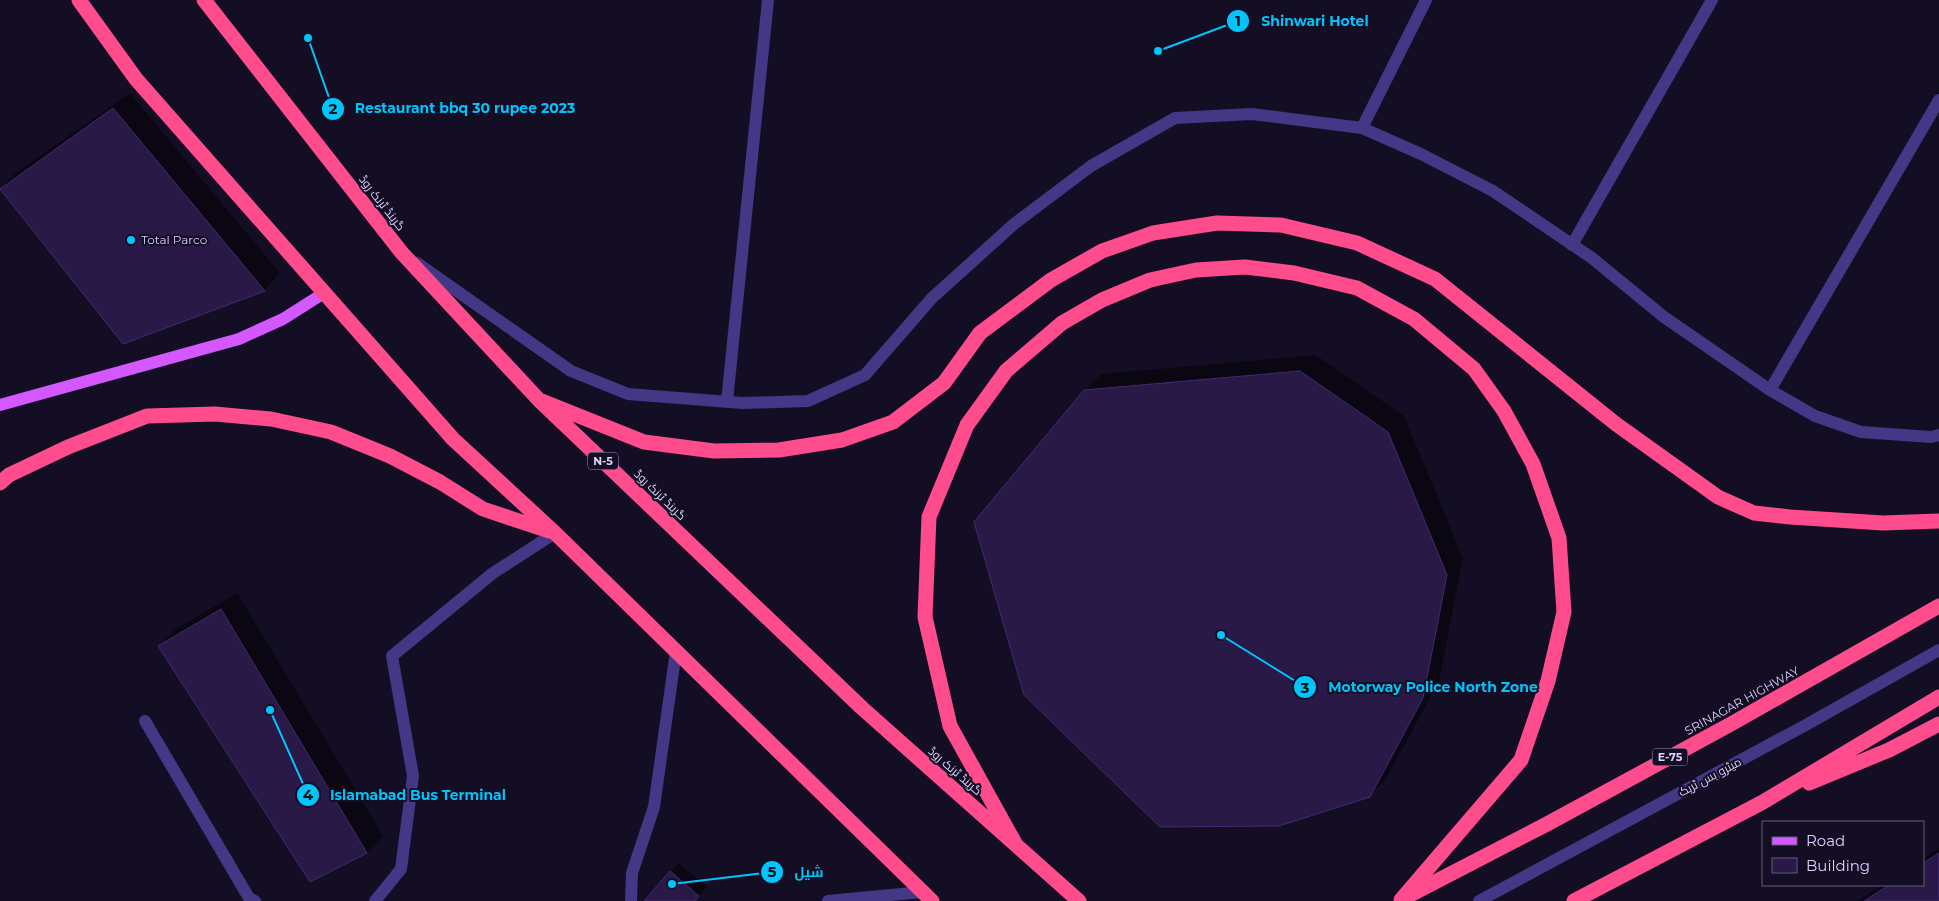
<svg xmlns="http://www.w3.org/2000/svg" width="1939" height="901" font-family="Montserrat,Cairo,sans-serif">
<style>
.shadow{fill:#0007}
.building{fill:#281946;stroke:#412b72}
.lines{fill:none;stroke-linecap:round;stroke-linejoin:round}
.minor{stroke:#443785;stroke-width:12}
.major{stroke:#d458ff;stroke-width:12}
.highway{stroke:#ff4c8d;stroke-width:15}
.poi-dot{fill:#00c5fc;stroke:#140e24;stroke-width:2}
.labels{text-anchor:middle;stroke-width:4;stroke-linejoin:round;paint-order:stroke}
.shield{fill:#140e24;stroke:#a096bd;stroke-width:1}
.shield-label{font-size:11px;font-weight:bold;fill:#dcd1ff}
.street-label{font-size:12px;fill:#dcd1ff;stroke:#140e24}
.poi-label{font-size:12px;fill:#dcd1ff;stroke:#140e24;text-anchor:start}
.leader{fill:none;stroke:#00c5fc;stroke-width:2}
.callout-dot{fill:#00c5fc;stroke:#140e24;stroke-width:2}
.mark-label{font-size:15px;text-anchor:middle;font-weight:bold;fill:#111}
.callout-label{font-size:14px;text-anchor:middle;font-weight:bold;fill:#00c5fc;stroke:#140e24;stroke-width:4;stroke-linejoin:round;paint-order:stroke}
</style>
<rect width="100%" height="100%" fill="#140e24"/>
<!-- shadow -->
<path class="shadow" d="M130,93L280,273L264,290L123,342L1,188L17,172Z
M1316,355L1404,416L1463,558L1439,681L1386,779L1369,796L1085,390L1101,374Z
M237,593L383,836L367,852L159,646L176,629Z
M1939,848V901H1857L1882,885H1923V859Z
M679,863L707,887L695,901H646Z"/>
<!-- building -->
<path class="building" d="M113,108L265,291L123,344L0,189Z
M1300,371L1388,432L1447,575L1423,698L1370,797L1279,826L1160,827L1024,695L974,522L1084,390Z
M221,609L367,853L310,882L158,646Z
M1939,853V901H1864L1889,885H1923V863Z
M670,871L699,896L695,901H644Z"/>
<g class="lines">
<!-- minor -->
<path class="minor" d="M1362,128L1426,0
M1572,245L1712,0
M417,263L571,371L628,394L742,403L808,401L865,375L932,298L1014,224L1091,166L1175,118L1252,114L1362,128L1421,154L1493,191L1592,258L1664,317L1770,390L1815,416L1861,432L1931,437L1939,435
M1770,390L1939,100
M727,401L768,0
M145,721L249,898L255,901
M375,901L401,869L413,776L392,656L493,573L555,533
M631,901L632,873L654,807L676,651
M828,901L922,892
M1479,901L1804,726L1939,650"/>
<!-- major -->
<path class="major" d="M0,405L239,339L283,319L324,293"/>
<!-- highway -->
<path class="highway" d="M79,0L136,79L453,439L555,533L932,901
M204,0L402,253L539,400L862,708L1079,901
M539,400L644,442L714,451L779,450L842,440L893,422L944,383L980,333L1051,280L1102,251L1153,233L1217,223L1281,225L1357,243L1435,279L1616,424L1718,497L1754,513L1790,517L1883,523L1939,521
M0,483L9,475L68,447L147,416L215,414L271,419L331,432L390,456L440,482L483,509L549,531
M1809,783L1889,750L1939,724
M1016,845L950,726L925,617L929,517L967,425L1006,371L1062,323L1102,300L1150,280L1196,270L1245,267L1294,273L1357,288L1414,319L1474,369L1504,411L1533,464L1559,538L1564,612L1548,681L1521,760L1401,900
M1408,896L1547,824L1731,724L1939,606
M1574,901L1763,802L1939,697"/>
</g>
<!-- markers -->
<circle class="poi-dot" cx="131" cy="240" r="5"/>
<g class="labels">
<!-- shield labels -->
<g class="shield">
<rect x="588" y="452.5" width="30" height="17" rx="4"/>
<rect x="1652.5" y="748.5" width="35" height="17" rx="4"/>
</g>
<g class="shield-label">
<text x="603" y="465">N-5</text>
<text x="1670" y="761">E-75</text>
</g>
<!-- street labels -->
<g class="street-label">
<text transform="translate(382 203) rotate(52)" y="4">گرینڈ ٹرنک روڈ</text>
<text transform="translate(660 495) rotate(44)" y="4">گرینڈ ٹرنک روڈ</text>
<text transform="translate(1742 701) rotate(-29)" y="4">SRINAGAR HIGHWAY</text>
<text transform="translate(955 771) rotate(41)" y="4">گرینڈ ٹرنک روڈ</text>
<text transform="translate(1710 777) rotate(-28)" y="4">میٹرو بس ٹریک</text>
</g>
<!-- poi labels -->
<g class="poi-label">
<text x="141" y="244">Total Parco</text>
</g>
</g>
<!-- callouts -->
<path class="leader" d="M1158 51L1238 21M308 38L333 109M1221 635L1305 687M270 710L308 795M672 884L772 872"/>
<g class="callout-dot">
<circle cx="1158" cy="51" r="5"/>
<circle cx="308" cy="38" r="5"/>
<circle cx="1221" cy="635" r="5"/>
<circle cx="270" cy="710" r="5"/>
<circle cx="672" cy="884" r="5"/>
<circle cx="1238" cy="21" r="12"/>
<circle cx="333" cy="109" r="12"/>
<circle cx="1305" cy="687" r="12"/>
<circle cx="308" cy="795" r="12"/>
<circle cx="772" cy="872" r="12"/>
</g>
<g class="mark-label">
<text x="1238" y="26">1</text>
<text x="333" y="114">2</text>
<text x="1305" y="693">3</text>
<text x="308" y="800">4</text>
<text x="772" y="877">5</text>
</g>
<g class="callout-label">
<text x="1315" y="26">Shinwari Hotel</text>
<text x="465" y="113">Restaurant bbq 30 rupee 2023</text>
<text x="1433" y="692">Motorway Police North Zone</text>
<text x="418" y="800">Islamabad Bus Terminal</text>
<text x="809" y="877">شیل</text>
</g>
<!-- legend -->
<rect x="1762" y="821" width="162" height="65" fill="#140e24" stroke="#645c7c"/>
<rect x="1772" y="837" width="25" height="8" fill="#d458ff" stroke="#645c7c"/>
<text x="1806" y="846" font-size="15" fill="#dcd1ff">Road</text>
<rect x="1772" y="858" width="25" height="15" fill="#281946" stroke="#645c7c"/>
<text x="1806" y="871" font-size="15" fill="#dcd1ff">Building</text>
</svg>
